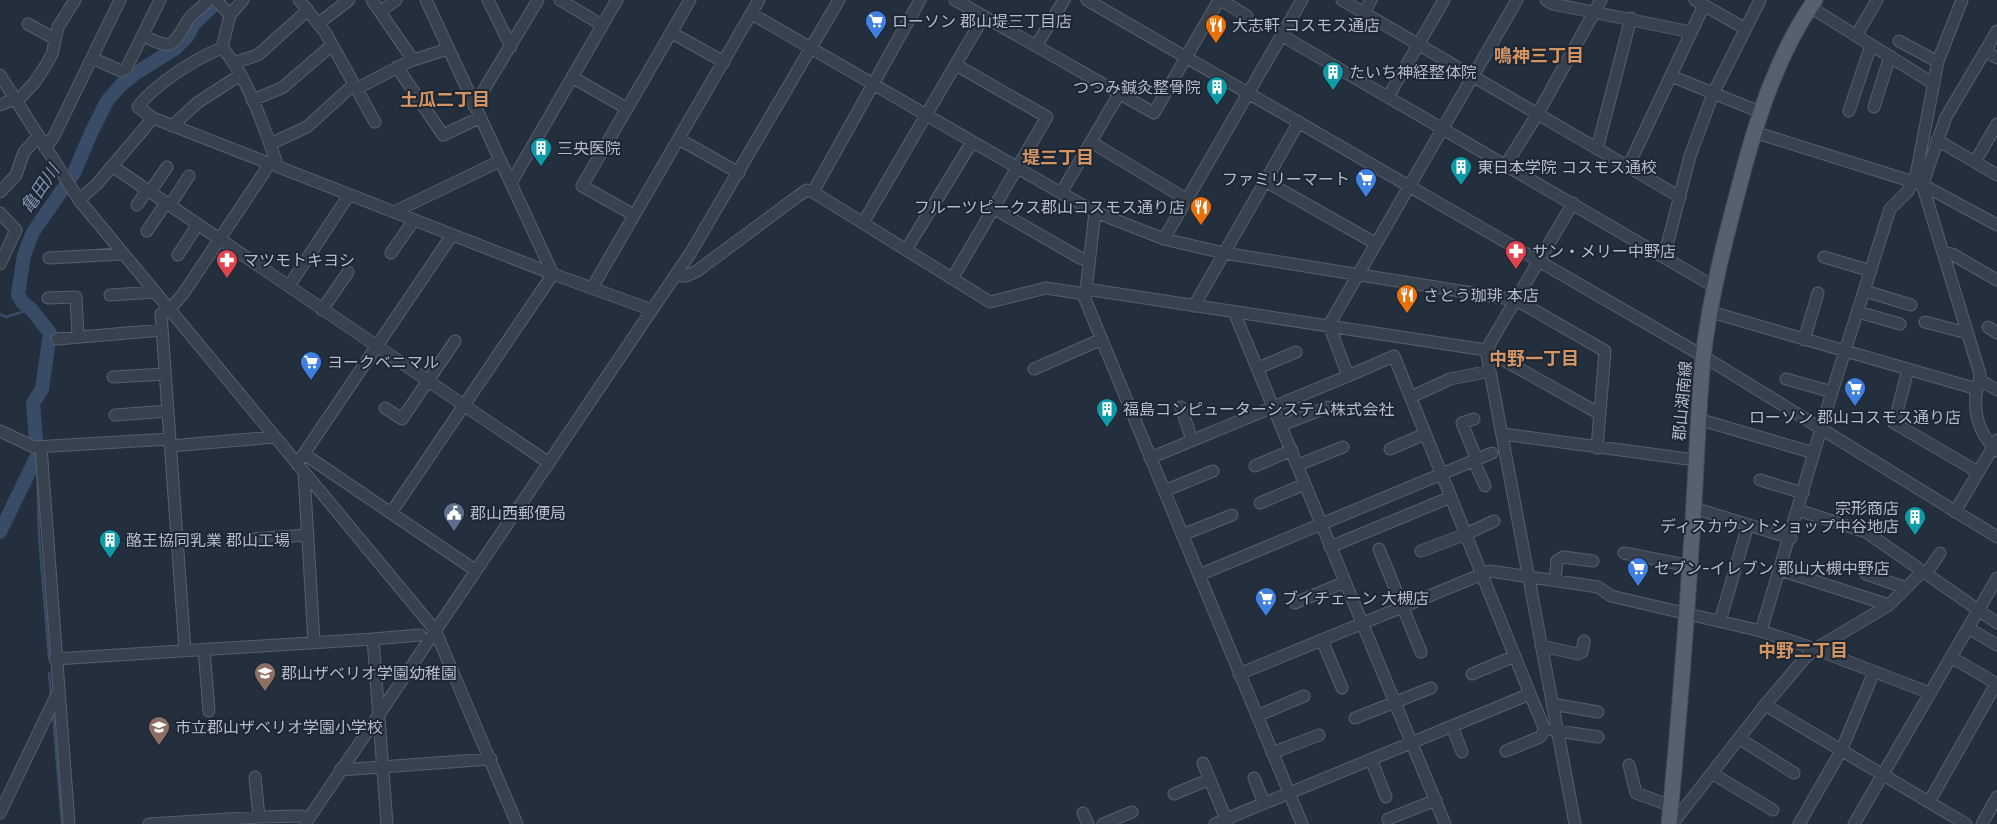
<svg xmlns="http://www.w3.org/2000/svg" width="1997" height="824" font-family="Rubik,'Noto Sans JP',sans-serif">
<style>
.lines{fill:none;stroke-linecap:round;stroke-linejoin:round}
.stream{stroke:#394c67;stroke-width:2.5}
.river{stroke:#394c67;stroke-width:14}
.minor-casing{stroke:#565f6c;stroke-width:13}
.major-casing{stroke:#414a57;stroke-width:17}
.minor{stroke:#38414e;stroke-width:11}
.major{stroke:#56606e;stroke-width:15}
.labels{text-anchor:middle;stroke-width:4;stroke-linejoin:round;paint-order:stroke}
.poi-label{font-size:16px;fill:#b4bcc9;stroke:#1d2633;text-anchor:start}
.street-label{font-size:16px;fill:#b4bcc9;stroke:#1d2633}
.neighbourhood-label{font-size:18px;font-weight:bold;fill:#d59563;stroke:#1d2633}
.water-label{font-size:18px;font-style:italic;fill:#7c92b1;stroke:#1d2633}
</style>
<rect width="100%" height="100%" fill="#242f3e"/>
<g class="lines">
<!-- stream -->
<path class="stream" d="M0,314L6,317L31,309
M37,462L39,536L49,657
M49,673L51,694
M53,714L62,824"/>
<!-- river -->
<path class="river" d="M36,440L33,403L42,389L50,333L31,309L22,302L18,294L24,255L33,232L74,173L91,133L107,101L121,85L136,73L176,48L187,37L194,24L219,0
M0,532L37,456"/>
<!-- minor casing -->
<g class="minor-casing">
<path id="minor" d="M216,0L230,15
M299,0L325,32L375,122
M372,0L413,60
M488,0L511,47
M560,0L602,25
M955,0L1154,113L1219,0
M1087,0L1703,356L1997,537
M1221,0L1247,16
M1342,0L1680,197
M1546,0L1553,4L1691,32
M1695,0L1744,28
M1810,7L1934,84
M380,12L396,0
M1364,13L1371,0
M752,14L1061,193L1095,212L1164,239L1224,253L1516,300L1605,351L1597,448
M319,23L349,0
M28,24L55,39
M1997,31L1946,117L1926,174L1923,187L1980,374C1980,381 1977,387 1976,394C1974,417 1980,435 1997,451
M672,33L724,62
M143,35C172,51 172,47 188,20C193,12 203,8 208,0
M1281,35L1715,287
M1856,36L1877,0
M1899,41L1938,62
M1036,46L1064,0
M222,48C247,74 266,133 278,167
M1985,51L1997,58
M92,58L121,71L126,69L160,0
M233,63L258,55L308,10
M397,67L443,135L479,118
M0,75L79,200L435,630L517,824
M1671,76L1760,112
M572,77L626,108
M356,89L410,61L448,49
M1388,97L1444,0
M252,100L282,88L332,45
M16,102L35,82L46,65L52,54L58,27L75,0
M0,105L15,99
M474,106L538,0
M1874,107L1890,56
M1849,111L1871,45
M153,118L553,274L652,310
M172,126L197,103L240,75
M1754,132L1923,185L1997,225
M679,139L739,173
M1937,140L1997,175
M1091,142L1186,199
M270,144L307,127L353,85
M45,148L54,136L120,0
M1597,149L1631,18
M1975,162L1997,124
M112,166L549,463
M1505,166L1537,115L1601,0
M1628,167L1704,5
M1265,181L1375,243
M511,183L617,0
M0,192L16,175L24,152L38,137
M150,192L167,167
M813,192L990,302L1046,288L1085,294
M1061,193L1119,94
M79,200L97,184L153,118L138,107C154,85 196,58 222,48L230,15L243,0
M1573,203L1486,350L1575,824
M137,205L147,190
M170,205L189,176
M993,208L1080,258L1089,261
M394,212L500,161
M1095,212L1085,299L1302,824
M0,213L16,230L0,264
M634,215L582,186L690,0
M863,223L984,16
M147,231L166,203
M1164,239L1302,0
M906,250L972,142
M1943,252L1952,254L1997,280
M391,253L414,220
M178,255L198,224
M1664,257L1690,156L1713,94L1760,0
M1824,257L1871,271
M49,258L122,254
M675,276H686L697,271L798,196L807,190L813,192L920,0
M952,279L1047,117L956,65
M289,286L349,195
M592,288L759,0
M1086,289L1486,350L1600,414
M1865,291L1911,305
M110,295L154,292
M48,298L76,297L78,337
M1194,306L1299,122
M322,310L348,272
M1234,312L1445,824
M1711,312L1977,389
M1858,312L1900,324
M1925,322L1967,333
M1988,327L1997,333
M57,339L162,330
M1804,340L1818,293
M1258,368L1296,352
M1034,369L1102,339
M1908,370L1894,423L1978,472
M113,377L165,374
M1786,379L1832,392
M1980,380L1997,390
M1411,397L1450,379L1490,371
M1181,407L1192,440
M385,408L402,419L455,341
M115,415L168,411
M1474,419L1462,423L1477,460
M1698,419L1814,453
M1282,425L1328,407
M0,431L34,447L170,439
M1503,434L1695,460
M170,446L275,437
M41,447L69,824
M1390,449L1425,434
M304,454L475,570
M1150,458L1348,376
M1474,461L1485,486
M297,464L452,235
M1298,465L1343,447
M1255,466L1292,450
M304,473L314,642
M1760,480L1803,493
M1164,491L1213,471
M1260,503L1305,484
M1694,508L1791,538
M1798,510L1866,532L1997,623
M1955,512L1997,440
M391,513L553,274L426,0
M1182,535L1232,515
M252,539L308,535
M1330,547L1451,497
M1379,549L1421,652
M1421,551L1466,534L1494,521
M1624,553L1690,566
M1780,570L1889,605
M1866,574L1906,588
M1926,574L1940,553
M1199,575L1492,453
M1555,580L1557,561L1563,557L1593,561
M1295,603L1345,582
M1720,621L1748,525
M1968,628L1997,645
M1761,631L1832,392L1890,209L1908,191L1916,175L1938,61L1962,0
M373,639L420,635
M1322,640L1342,688
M1541,646L1578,654L1582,652L1584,641
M204,649L209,711
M185,650L161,314L169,310L183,294L265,171L267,163
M1951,657L1997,684
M55,659L373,639L387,824
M1239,674L1490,571L1598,587L1611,596L1761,631L1815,649L1930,693
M1472,674L1515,656
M1552,704L1598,712
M1765,705L1966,824
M1257,716L1304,696
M1355,718L1431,688
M1452,726L1462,752
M1552,730L1598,737
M1740,739L1794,773
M1506,751L1540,737L1545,730L1530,694
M1272,753L1319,735
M1371,759L1386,797
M1203,763L1226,819L1530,694L1394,356L1348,376L1329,325L1517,0
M1629,765L1636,793L1671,806
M340,770L491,759
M1713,774L1773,810
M255,777L259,817
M1254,778L1264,803
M1174,794L1210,779
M1929,802L1996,684
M0,813L59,690
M1083,813L1088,824
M1388,819L1436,800
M1670,820L1676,819L1765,705L1804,659L1815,649L1889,605L1922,572
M149,824L259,817L301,816L308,818
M305,824L691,252L839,0
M1103,824L1132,812
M1215,824L1226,819L1228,824
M1799,824L1841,751L1874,672
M1854,824L1997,578
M1982,824L1997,797"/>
</g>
<!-- major casing -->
<g class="major-casing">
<path id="major" d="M1669,824C1678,732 1685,641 1691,549C1696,485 1697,422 1703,358C1710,295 1727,232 1743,172C1759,112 1779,52 1815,0"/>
</g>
<!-- minor -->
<use href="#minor" class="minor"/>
<!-- major -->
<use href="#major" class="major"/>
</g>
<!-- icons -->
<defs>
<g id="supermarket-pin" transform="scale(1.125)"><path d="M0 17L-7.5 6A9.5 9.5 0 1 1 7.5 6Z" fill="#3f7fe0" stroke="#1d2633"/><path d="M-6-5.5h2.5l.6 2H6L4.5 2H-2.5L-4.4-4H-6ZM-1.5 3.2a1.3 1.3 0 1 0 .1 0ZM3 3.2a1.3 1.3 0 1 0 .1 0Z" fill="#fff"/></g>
<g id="restaurant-pin" transform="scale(1.125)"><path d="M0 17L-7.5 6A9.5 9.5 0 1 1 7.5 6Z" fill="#e8710a" stroke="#1d2633"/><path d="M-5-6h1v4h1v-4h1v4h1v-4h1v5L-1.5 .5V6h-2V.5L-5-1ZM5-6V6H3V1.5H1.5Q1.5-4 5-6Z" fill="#fff"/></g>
<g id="building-pin" transform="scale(1.125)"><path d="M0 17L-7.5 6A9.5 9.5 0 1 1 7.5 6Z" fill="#0f9aa8" stroke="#1d2633"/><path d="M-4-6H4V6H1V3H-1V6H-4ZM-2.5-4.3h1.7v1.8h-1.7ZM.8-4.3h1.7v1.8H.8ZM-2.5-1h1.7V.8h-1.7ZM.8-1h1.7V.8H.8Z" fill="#fff"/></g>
<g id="pharmacy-pin" transform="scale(1.125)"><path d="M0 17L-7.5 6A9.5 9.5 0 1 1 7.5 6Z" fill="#e0444e" stroke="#1d2633"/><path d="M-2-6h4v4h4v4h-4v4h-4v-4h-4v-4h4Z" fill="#fff"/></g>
<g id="civic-pin" transform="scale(1.125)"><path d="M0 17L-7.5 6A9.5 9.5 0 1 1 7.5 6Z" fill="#5c6f8a" stroke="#1d2633"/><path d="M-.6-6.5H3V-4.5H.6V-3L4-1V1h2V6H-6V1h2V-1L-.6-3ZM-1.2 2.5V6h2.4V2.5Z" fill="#fff"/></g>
<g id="school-pin" transform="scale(1.125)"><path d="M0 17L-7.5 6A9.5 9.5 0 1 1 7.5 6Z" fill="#8d6e63" stroke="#1d2633"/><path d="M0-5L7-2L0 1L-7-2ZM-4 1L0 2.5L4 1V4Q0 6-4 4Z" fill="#fff"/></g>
</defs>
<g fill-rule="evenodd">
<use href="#supermarket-pin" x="876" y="21"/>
<use href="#restaurant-pin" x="1216" y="25"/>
<use href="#building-pin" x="1333" y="72"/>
<use href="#building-pin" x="1217" y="87"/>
<use href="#building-pin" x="541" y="148"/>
<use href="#building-pin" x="1461" y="167"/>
<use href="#supermarket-pin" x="1366" y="179"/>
<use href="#restaurant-pin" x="1201" y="207"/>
<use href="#pharmacy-pin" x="1516" y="251"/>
<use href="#pharmacy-pin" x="227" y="260"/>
<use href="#restaurant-pin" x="1407" y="295"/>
<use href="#supermarket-pin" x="311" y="362"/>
<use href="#supermarket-pin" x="1855" y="388"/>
<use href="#building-pin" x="1107" y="409"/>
<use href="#civic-pin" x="454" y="513"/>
<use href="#building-pin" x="1915" y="517"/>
<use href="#building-pin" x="110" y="540"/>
<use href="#supermarket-pin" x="1638" y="568"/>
<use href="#supermarket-pin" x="1266" y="598"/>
<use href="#school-pin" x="265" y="673"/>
<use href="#school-pin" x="159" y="727"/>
</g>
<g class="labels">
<!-- poi labels -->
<g class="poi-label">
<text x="892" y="27">ローソン 郡山堤三丁目店</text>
<text x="1232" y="31">大志軒 コスモス通店</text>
<text x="1349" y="78">たいち神経整体院</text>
<text x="1201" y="93" text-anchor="end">つつみ鍼灸整骨院</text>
<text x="557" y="154">三央医院</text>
<text x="1477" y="173">東日本学院 コスモス通校</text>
<text x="1350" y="185" text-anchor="end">ファミリーマート</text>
<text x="1185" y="213" text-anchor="end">フルーツピークス郡山コスモス通り店</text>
<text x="1532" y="257">サン・メリー中野店</text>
<text x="243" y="266">マツモトキヨシ</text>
<text x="1423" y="301">さとう珈琲 本店</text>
<text x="327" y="368">ヨークベニマル</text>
<text x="1123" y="415">福島コンピューターシステム株式会社</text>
<text x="1855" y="423" text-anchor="middle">ローソン 郡山コスモス通り店</text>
<text x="1899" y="514" text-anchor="end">宗形商店<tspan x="1899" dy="18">ディスカウントショップ中谷地店</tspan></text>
<text x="470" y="519">郡山西郵便局</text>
<text x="126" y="546">酪王協同乳業 郡山工場</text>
<text x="1654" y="574">セブン-イレブン 郡山大槻中野店</text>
<text x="1282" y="604">ブイチェーン 大槻店</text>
<text x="281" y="679">郡山ザベリオ学園幼稚園</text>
<text x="175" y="733">市立郡山ザベリオ学園小学校</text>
</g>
<!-- street labels -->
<g class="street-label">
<text transform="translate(1682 401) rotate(-85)" y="6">郡山湖南線</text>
</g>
<!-- neighbourhood labels -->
<g class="neighbourhood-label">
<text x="1539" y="62">鳴神三丁目</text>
<text x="445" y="106">土瓜二丁目</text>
<text x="1058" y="164">堤三丁目</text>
<text x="1534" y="365">中野一丁目</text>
<text x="1803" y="657">中野二丁目</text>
</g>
<!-- water labels -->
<g class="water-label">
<text transform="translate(40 189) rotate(-56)" y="6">亀田川</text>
</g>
</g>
</svg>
